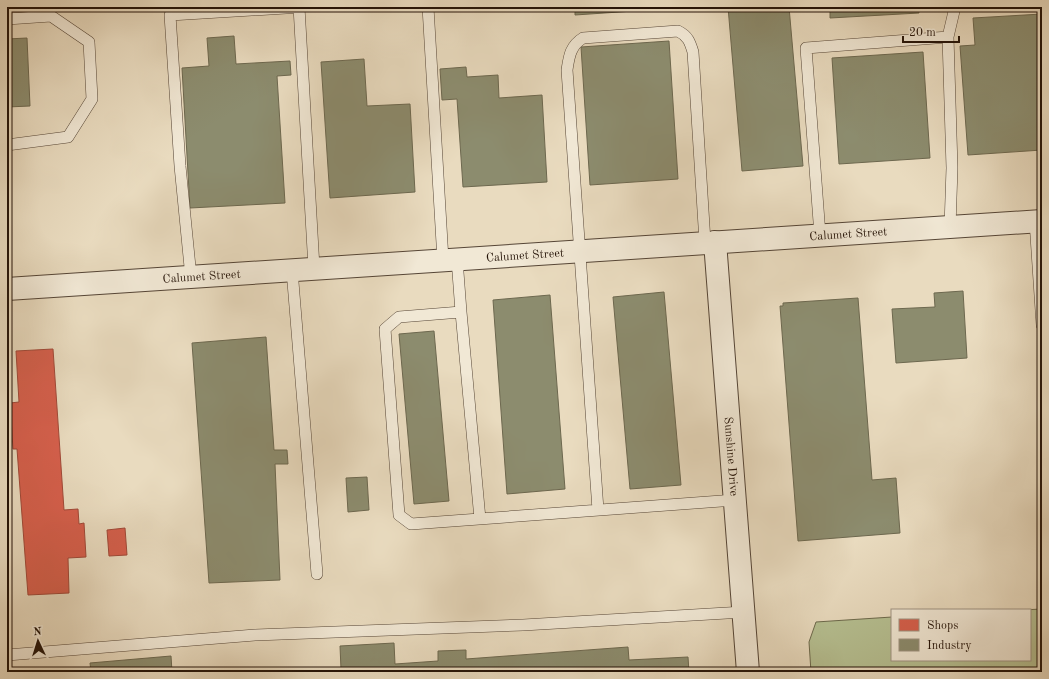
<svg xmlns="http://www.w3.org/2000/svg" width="1049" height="679" font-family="'Old Standard TT',serif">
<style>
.green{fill:#b6c092;stroke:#6d6a4d}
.shops{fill:#d6604d;stroke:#a14938}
.industry{fill:#8c8c6e;stroke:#6d684f}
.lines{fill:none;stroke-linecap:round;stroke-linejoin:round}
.service-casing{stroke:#554536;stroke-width:12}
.minor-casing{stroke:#554536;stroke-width:24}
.service{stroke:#f1e8d5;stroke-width:11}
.minor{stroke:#f1e8d5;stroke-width:22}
.labels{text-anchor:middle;stroke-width:4;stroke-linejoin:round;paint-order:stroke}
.street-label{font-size:12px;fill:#241308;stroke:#f1e8d5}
</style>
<rect width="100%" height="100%" fill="#e9dbbf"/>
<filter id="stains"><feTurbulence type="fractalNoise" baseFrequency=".005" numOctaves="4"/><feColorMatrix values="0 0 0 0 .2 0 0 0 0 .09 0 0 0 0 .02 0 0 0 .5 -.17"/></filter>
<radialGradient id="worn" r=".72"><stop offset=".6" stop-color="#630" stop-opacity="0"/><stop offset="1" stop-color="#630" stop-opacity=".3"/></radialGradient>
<!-- green -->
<path class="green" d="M1042,609V672H811L809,642L816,622L892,617V660H1030V610H1021Z"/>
<!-- shops -->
<path class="shops" d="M53,349L64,510L78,509L79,524L84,523L86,557L68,558L69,593L28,595L17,449H13L10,403L19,402L16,351Z
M125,528L127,555L109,556L107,530Z"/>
<!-- industry -->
<path class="industry" d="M575,7H663V9L575,15Z
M728,7H789L803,166L742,171Z
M830,7H918L919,13L830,18Z
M1042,14V150L968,155L960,46L975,45L973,18Z
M234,36L236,64L290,61L291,75L277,76L285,203L190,208L182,68L209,66L207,38Z
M27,38L30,106L7,107V39Z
M669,41L678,179L590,185L581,47Z
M923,52L930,158L839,164L832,58Z
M364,59L367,106L410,104L415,192L330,198L321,62Z
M466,67L467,77L498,75L499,98L542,95L547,182L463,187L457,99L442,100L440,69Z
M963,291L967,358L896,363L892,309L935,307L934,293Z
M664,292L681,485L630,489L613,297Z
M550,295L565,489L507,494L493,300Z
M858,298L872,480L896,478L900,533L798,541L780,306H783V303Z
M434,331L449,501L414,504L399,334Z
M266,337L274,450H287L288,464H275L280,580L209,583L192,343Z
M367,477L369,510L348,512L346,478Z
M394,643L395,664L438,661V651L466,650V659L628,647L629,660L688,657L689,672H303L341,669L340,646Z
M171,656L172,672H91L90,663Z"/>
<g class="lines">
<!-- service casing -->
<g class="service-casing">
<path id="service" d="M299,7L314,268
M428,7L443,260
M7,19L51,16L89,42L92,99L68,137L7,145
M948,37L952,168L950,227
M1035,221L1042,325
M820,235L806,48L948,37L955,7
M457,259L461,312L480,519
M292,270L317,574
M191,277L180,166L170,15L302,7
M461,312L399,317L385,329L399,515L411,524L735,500
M598,510L567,70C569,57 570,46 583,38L678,31C688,36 690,42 693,52L705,242
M7,655L255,635L523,625L744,612"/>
</g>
<!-- minor casing -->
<g class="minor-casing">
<g id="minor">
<path id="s1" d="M715,242L748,672"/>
<path id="s2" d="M7,289L1042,221"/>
</g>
</g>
<!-- service -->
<use href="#service" class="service"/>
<!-- minor -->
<use href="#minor" class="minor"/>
</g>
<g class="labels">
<!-- street labels -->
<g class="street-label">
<text dy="4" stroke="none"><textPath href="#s2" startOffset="843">Calumet Street</textPath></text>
<text dy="4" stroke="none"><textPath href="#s2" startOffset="519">Calumet Street</textPath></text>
<text dy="4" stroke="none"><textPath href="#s2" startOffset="195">Calumet Street</textPath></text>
<text dy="4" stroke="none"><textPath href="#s1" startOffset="215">Sunshine Drive</textPath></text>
</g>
</g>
<!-- margin -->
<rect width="1049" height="679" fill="none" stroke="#e9dbbf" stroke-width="24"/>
<rect x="8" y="8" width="1033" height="663" fill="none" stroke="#241308" stroke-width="2"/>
<rect x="12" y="12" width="1025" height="655" fill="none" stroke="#241308"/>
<!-- legend -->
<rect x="891" y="609" width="140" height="52" fill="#f1e8d5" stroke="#9f9383"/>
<rect x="899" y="619" width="20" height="12" fill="#d6604d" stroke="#9f9383"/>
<text x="927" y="629" font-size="12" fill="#241308">Shops</text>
<rect x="899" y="639" width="20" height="12" fill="#8c8c6e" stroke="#9f9383"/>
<text x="927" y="649" font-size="12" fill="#241308">Industry</text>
<!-- north arrow -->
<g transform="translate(38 641) rotate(356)" stroke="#f1e8d5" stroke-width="3" paint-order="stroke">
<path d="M0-3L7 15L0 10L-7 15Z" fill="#241308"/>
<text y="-6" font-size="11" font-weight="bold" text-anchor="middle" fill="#241308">N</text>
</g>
<!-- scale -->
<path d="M903 36v6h56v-6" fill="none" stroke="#241308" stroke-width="2"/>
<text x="909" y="36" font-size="12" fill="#241308" stroke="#f1e8d5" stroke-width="3" paint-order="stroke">20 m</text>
<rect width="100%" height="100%" filter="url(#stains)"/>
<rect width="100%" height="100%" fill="url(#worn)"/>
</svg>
